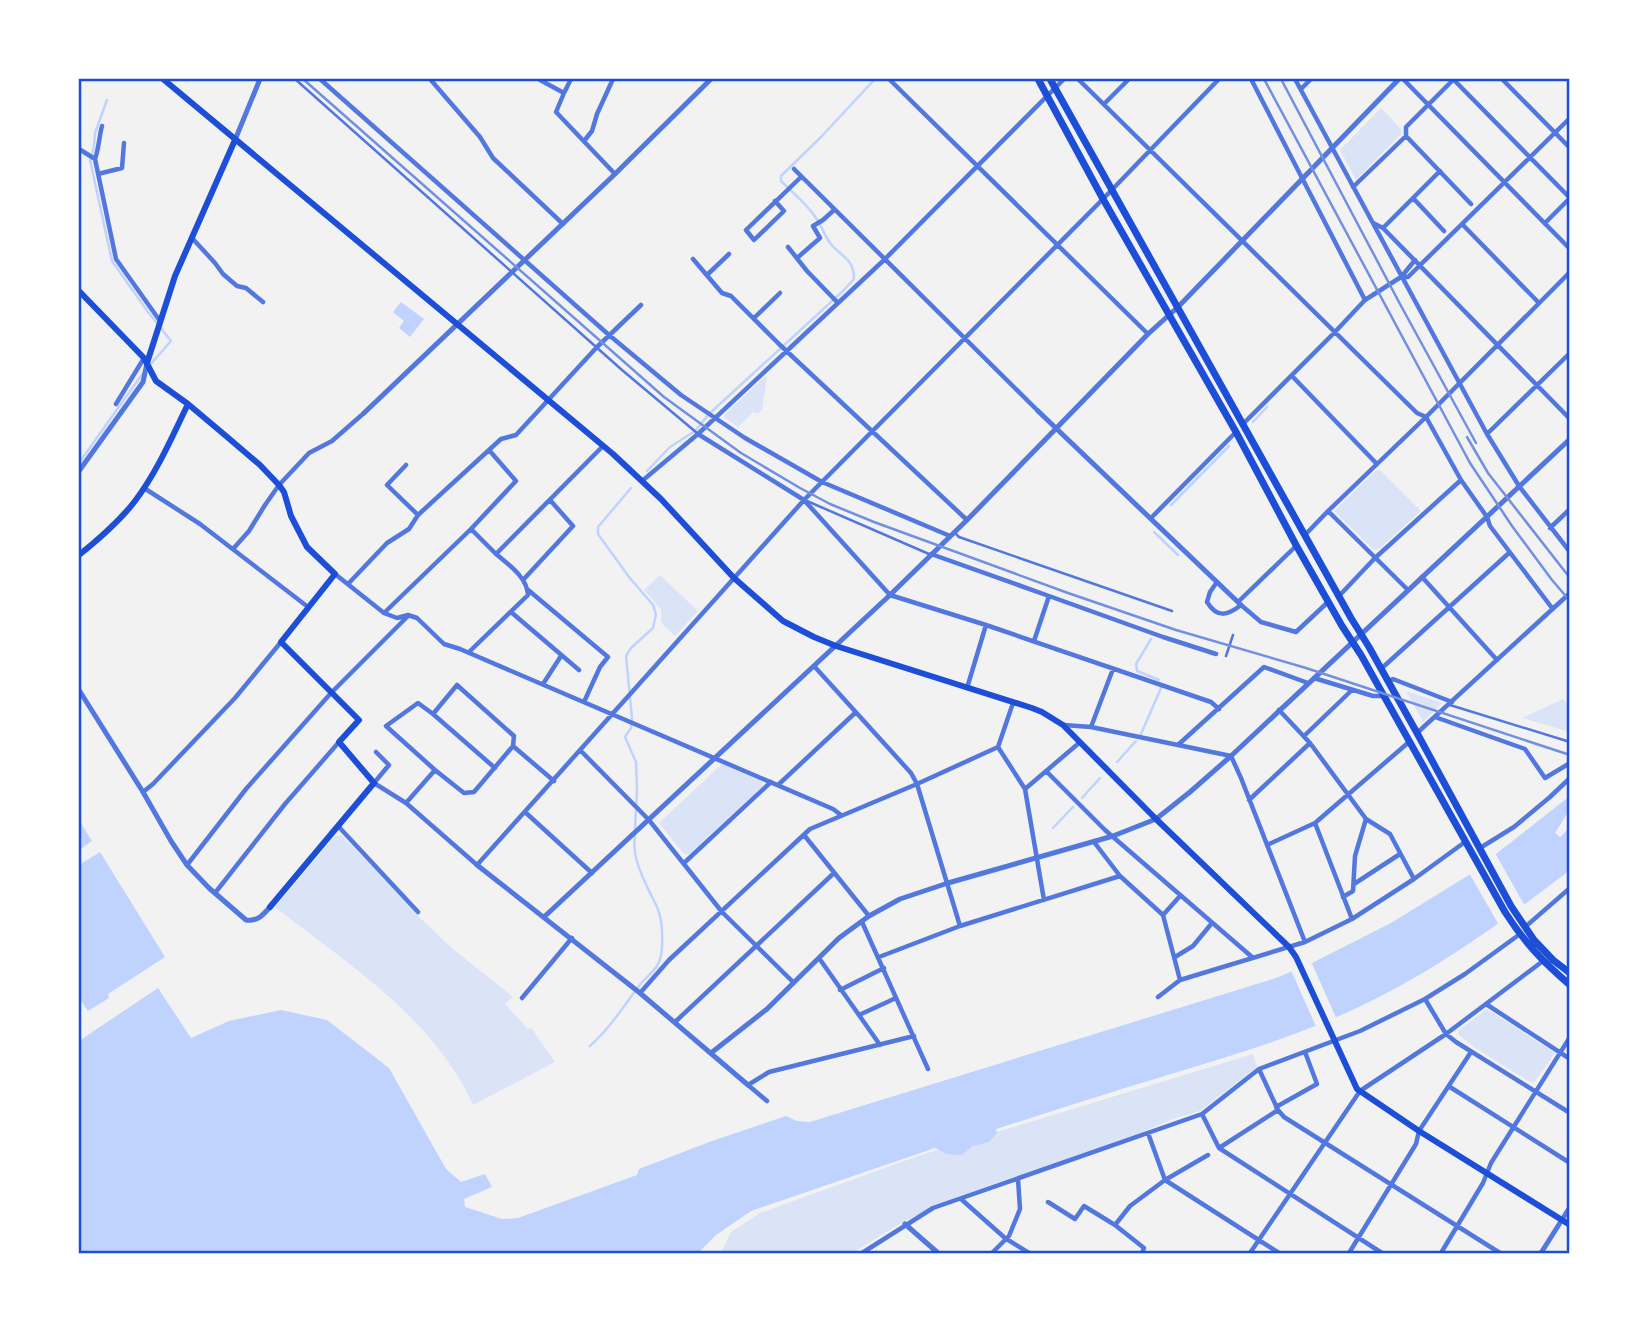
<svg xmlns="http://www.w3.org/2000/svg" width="1649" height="1332" font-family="Bitter,serif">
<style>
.green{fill:#dbe4f7}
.water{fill:#bfd3fe}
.pier{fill:#f2f2f2}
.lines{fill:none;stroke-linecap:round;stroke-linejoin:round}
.stream{stroke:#bfd3fe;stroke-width:2.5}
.pedestrian{stroke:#5277de;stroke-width:2.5}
.minor{stroke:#5277de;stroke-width:4.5}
.tertiary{stroke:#5277de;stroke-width:5}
.secondary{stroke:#1d4ed8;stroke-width:6}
.trunk{stroke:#1d4ed8;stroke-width:7}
.rail{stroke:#7290e2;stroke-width:2.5}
.neatline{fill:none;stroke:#1d4ed8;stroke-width:2.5}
</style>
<rect width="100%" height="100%" fill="#f2f2f2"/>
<!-- green -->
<path class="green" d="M1381,108L1401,129V134L1356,180L1340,150Z
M767,375L762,410L758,414L753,412L738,427L724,417L726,413Z
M1380,470L1421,511L1379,549L1374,550L1334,511L1375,471Z
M660,575L698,611L675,636L661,623V609L644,590Z
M1406,691L1442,703L1423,722Z
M1563,699L1570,707V732L1522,718Z
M722,764L763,782L762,787L689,854H684L659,823Z
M341,835L416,910L415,913L454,950L513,997L505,1004L528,1029L531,1028L555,1062L473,1105C434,1018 348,964 275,907L335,836Z
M1487,1009L1555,1053L1535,1081L1530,1082L1474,1047L1458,1034L1459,1030Z
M1253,1054L1257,1067L1200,1111L1173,1119L1138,1134L959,1196L903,1222L852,1253H721L731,1232L760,1213L918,1156Z"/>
<!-- water -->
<path class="water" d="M401,302L424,319L410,337L399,328L404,321L393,312Z
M1570,796V809L1555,833L1560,837L1570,827V870C1510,916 1449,961 1381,996C1310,1033 1234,1055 1158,1078C1104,1094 1050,1112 996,1129L997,1133L989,1142L973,1146L962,1155L947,1154L935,1148L751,1211L716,1235L698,1253H79V1041L158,988L191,1038L229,1021L281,1010L327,1020L389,1068L446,1169L461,1182L485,1174L492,1187L464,1199L465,1207L502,1219L518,1218L637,1175L639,1169L712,1141L786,1116L797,1121L810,1122L1276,978L1312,963L1391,923L1469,875Z
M79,820L92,841L79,850Z
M100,852L165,957L108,994L109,998L88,1011L79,998V865Z"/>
<!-- pier -->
<path class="pier" d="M1494,851L1526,908L1500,927L1468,871Z
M1310,959L1337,1020L1317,1029L1290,968Z"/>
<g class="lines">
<!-- stream -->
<path class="stream" d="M107,100L95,133L94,147L90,160L112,261L148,312L171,341L150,365
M1253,422L1267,407
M79,463L143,373
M647,471L670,447L695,431L709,414L843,291L854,279C854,258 841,257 830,243C824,235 822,226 816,218C807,204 793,193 781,181V176L821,137L875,79
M631,488L598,527V534L629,577L653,605L656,614L653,628L631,648L626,656L632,718L631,728L625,737L636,762L637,790L635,829
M1171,505L1229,446
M1154,532L1178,555
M1151,639L1136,664L1137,671L1159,680
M1141,734L1161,688
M1117,762L1136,741
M1082,798L1100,778
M1053,828L1073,807
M590,1046C611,1027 625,1004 642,982C647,977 653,972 657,966C665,954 663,920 657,907C647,886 631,860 635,836"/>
<!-- pedestrian -->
<path class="pedestrian" d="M295,79L622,370L697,433
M807,501L929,554
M954,532L959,537L1172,611
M1226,656L1233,635
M1450,705L1570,742"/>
<!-- minor -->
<path class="minor" d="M320,79L609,335L681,395L745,438L822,482L950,536
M430,79L480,137L493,158L563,224
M540,79V80L564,93L556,112L615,174
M889,79L1148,334
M1078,79L1417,413L1426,417L1461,480L1487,517L1490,526L1552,608
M1251,79L1365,300
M1295,79L1487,434L1519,486L1570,552
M1403,79L1570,249
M1502,79L1570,148
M1454,80L1570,198
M1301,89L1311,79
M564,93L571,79
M1104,104L1129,79
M102,126C99,137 99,148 95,159L116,259L160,321
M1406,136L1471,204
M584,141L592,131L597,114L613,79
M79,149L95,159
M794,169L1038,411
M98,174L122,168L124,143
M1353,187L1406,136V127L1454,79
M1413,198L1444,231
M775,201L784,211L754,240L746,230L801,177
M1373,223L1383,228L1570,419
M1545,223L1570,198
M1462,224L1539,303
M1383,228L1440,171
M192,238L215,263L223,274L237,286L246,288L263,302
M788,247L807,271L838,303
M797,258L820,238L813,226L823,220L834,210
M693,259L722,293L731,296L779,344L967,520
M707,275L729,254
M1402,276L1415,260
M754,318L780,293
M1292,376L1376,463
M116,404L144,358
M1243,424L1334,333L1365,300L1401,277H1408L1570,118
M698,434L884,260L1064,79
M1487,434L1570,353
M406,465L387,485L418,515
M642,481L698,434L804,500L890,595L986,625L1211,702L1219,709
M144,488L200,524L308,607
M1328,511L1408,590
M1151,518L1236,432
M1550,528L1570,509
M471,529L516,481L489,450
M1305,535L1328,511L1426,417L1570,272
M233,549L249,531L265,505L279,485L309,453L332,441L364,413
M931,554L1049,596L1034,641
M335,574L384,613L397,618L408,615L417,618L444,644L460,649L833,809L841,815
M1422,577L1497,660
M523,580L573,526L550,500
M1217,582L1210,592L1207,602C1217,618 1227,616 1241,605L1261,622L1296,632L1328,602
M348,584L387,543L409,529L418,515L501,439L516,435L597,347L641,305
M527,589L608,657L600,667L584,702
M1049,596L1163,637L1216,654
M1339,596L1375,558L1461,480
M1238,602L1296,546
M511,612L579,670
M384,613L471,529L496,554L603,446
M469,652L528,595C527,577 509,565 496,554
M814,666L911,773L917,784L960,926
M1382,668L1509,553
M1314,678L1373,696H1383
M1388,681L1393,679L1452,702
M543,684L561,656
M967,688L986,625
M1279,710L1310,743L1366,819L1390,834L1414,879
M433,714L495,768
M1435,717L1525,749L1545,778L1570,763
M1064,725L1091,727L1231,756L1241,778L1305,942
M1091,727L1113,669
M1417,733L1570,593
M1304,736L1352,690
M1179,744L1264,667L1308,683
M998,747L1025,789L1044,900
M581,751L649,820L722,912L793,982
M376,752L389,765L374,783L406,803L477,865L804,500L1103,199L1219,79
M435,770L464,793L474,792L513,746
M1046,771L1105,830L1252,957
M778,785L855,713
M1025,789L1079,743
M143,792L153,784L235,698L281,642
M1249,800L1310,743
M406,803L435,770L386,726L418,703L433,714L457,685L514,736L513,746L554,781
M525,812L592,873
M1315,823L1352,919
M338,826L418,912
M804,835L869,916
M1094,842L1120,876L1163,915L1180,980
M1267,845L1315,823L1409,742
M1480,848L1514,827L1550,797L1570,778
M684,863L771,782
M187,865L246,789L331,693L407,617
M1354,884L1400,854
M215,893L285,804L339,742
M1343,897L1353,891L1355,856L1366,819
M1163,915L1180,896
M862,922L928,1069
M1525,927L1570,888
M879,957L960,926L1120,876
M1175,957L1193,946L1212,923
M819,958L880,1045
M840,990L884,968
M640,993L669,960L810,829L917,784L998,747L1013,703
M1158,997L1180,980L1305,942L1352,919L1414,879L1465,842
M522,998L572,938
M1425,999L1446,1034L1456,1042L1570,1113
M1486,1004L1570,1059
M859,1015L896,998
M675,1022L834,873
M1259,1069L1278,1110L1284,1117L1500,1253
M1450,1087L1570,1163
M767,1101L748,1085L769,1072L914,1036
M1276,1107L1317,1084L1305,1052
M1202,1114L1219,1148L1382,1253
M1148,1133L1165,1180L1279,1253
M1219,1148L1278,1110
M961,1199L1005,1238L1029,1253
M1048,1202L1075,1219L1084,1206L1115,1225L1144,1248L1142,1253
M1115,1225L1130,1206L1165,1180L1208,1155
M862,1253L933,1208L1202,1114L1259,1069L1360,1031L1425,999L1465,974L1520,934
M992,1253L1009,1236L1020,1209L1018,1179
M1250,1253L1360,1091L1446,1034L1543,961
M1349,1253L1416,1144L1419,1131L1471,1052
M1441,1253L1483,1183L1491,1163L1570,1037"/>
<!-- tertiary -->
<path class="tertiary" d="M235,140L260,79
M1038,411L1241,605
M364,413L615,174L711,79
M79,471L143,382L147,363
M79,690L143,792L171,841L187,865L209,888L246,920C257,922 263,915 270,907
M477,865L640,993L748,1085
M544,917L890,595L967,520L1148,334L1178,307L1399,79
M711,1053L767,1009L839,938L869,916L900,899L948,883L1113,836L1156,819L1190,792L1231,756L1570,439
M905,1224L938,1253
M1541,1253L1570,1207"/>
<!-- secondary -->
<path class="secondary" d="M163,79L613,454L661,499L734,578L783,621L814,637L836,646L1032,708L1042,712L1063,725L1156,819L1289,947L1296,957L1357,1089L1419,1131L1570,1225
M79,291L144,358L156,381L188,404L226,436L260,465L279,485L284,492L291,516L307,547L335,574L281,642L359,720L339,742L374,783L270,907
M147,363L175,276L235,140
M79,555C99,539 119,522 135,501C157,472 172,437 188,404"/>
<!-- trunk -->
<path class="trunk" d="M1038,79L1103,199L1236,432L1296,545L1342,626L1361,655L1505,912C1524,942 1543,962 1570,985
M1050,79L1351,618L1369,647L1417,733L1511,906L1534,940L1553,960L1570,973"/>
<!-- rail -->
<path class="rail" d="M303,79L664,397L741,453L800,488L830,504L874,522L1068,593L1176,630L1306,668L1570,755
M1264,79L1470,463L1512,526L1552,580L1570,601
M1281,79L1400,304L1476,443
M1467,437L1488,473L1570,578"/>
</g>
<!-- border -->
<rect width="1649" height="1332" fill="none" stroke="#ffffff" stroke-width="161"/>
<rect x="80" y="80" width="1488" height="1172" class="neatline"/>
</svg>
